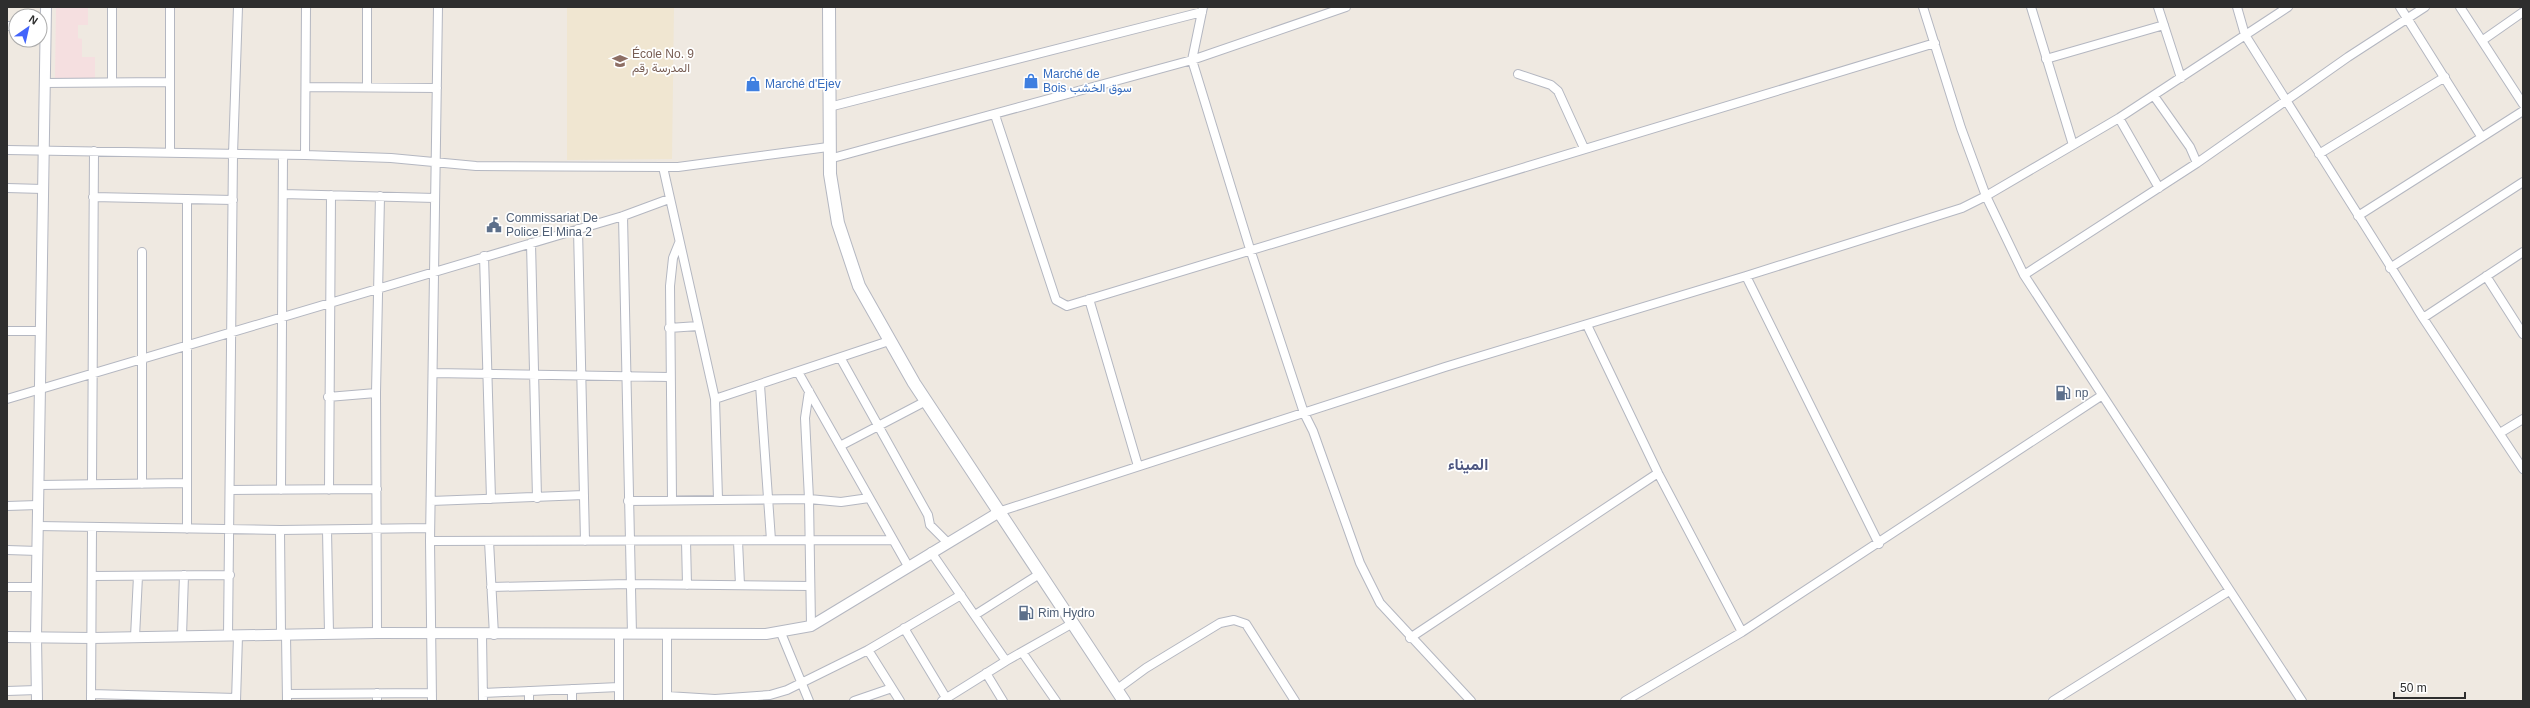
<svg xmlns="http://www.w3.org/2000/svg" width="2530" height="708" font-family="Arial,Vazirmatn,sans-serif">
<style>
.education{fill:#f0e6d1}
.medical{fill:#f5dfe0}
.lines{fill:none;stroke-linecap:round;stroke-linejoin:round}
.minor-casing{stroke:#b4b7c1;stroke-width:10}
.tertiary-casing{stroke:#b4b7c1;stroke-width:12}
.secondary-casing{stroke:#b4b7c1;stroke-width:14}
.minor{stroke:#fff;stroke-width:8}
.tertiary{stroke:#fff;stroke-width:10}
.secondary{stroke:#fff;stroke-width:12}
.labels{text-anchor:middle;stroke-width:3.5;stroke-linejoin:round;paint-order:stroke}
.education-label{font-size:12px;fill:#785e54;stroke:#fff;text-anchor:start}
.shop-label{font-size:12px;fill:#366cbe;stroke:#fff;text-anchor:start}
.service-label{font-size:12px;fill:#4e5e75;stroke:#fff;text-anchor:start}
.district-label{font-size:16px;font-weight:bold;fill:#4d5680;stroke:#fff}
</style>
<rect width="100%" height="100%" fill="#efe9e1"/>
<!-- education -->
<path class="education" d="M567,7H674L672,159L567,160Z"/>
<!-- medical -->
<path class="medical" d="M56,7H88V25H78V38L82,39V57H95V79L55,78Z"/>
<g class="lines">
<!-- minor casing -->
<g class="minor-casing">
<path id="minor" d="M367,7V86
M1203,7L1192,60L1250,249L1304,413L1313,431L1360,563L1380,603L1471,701
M1923,7L1961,128L1986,196L2024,275L2302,701
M2031,7L2073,145
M2158,7L2181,78
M2237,7L2245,35L2423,318L2523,469
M2400,7L2481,136
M2460,7L2523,104
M7,26H16
M2483,40L2523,12
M2046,59L2164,25
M1518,74L1551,85L1558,91L1584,148
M112,82V7
M44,83L168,82
M306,87L437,88
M2154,96L2190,147L2197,163
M829,107L1202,12
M995,115L1056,300L1067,306L1935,43
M2119,118L2159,188
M7,150L305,155L391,158L476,166L663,167H678L828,147
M170,153V7
M2319,154L2445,77
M305,155L306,7
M829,159L1192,60L1346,7
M663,167L715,399L718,499
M7,188L43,189
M283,194L435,198
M93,197L233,200
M187,199V529
M623,216L632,634
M2358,216L2523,111
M578,229L585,541
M531,243L537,498
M142,252V484
M484,256L491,499
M2390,268L2523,182
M2024,275L2197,163L2348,57L2425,7
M1746,276L1879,544
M2486,276L2523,334
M1089,299L1138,466
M2423,318L2523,252
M1587,325L1658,473L1742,632
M669,328L698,326
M7,331H41
M841,359L928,515L930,525L947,542
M798,372L908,566
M433,373L669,377
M760,385L771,540
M809,391L805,418L809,499L811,626
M328,397L376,393
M7,399L623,216L669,199
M715,399L889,341
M2500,433L2523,419
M840,446L926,401
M92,484L94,151
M39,485L187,483
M230,490L377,489
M281,490L283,155
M329,490L331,195
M672,499L670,286L673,258L679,243
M431,501L584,495
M628,501L809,499L841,502L869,498
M7,506L38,505
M1001,511L1445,367L1746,276L1962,208L1986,196L2119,118L2288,7
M38,526L280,530L430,528
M280,530L281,635
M327,530L329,633
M430,541L893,540
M489,541L494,635
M686,541L687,585
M738,541L740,585
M7,550L38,551
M931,552L1006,661
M92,576L230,575
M7,587H37
M491,587L629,584L810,586
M975,615L1041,573
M904,628L948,701
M377,633L376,393L380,196
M781,633L809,701
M619,634V701
M286,635L287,701
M482,635L483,701
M667,635V700
M182,636L184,575
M228,636L233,154L238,7
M135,637L138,576
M1410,638L1658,473
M868,650L900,701
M1022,652L1056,701
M986,673L1003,701
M572,689V701
M1116,690L1146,668L1220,623L1234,620L1246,624L1295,701
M7,691L37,690
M483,693L619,687
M91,694L236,698
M287,694L432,693
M667,696L715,699L770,695L787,690L868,650L961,595
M91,701L92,528
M236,701L238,636
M377,701V693
M432,701L430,541L438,7
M529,701V691
M854,701L892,688
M942,701L1006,661L1073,623
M1625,701L1742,632L2101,396
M2053,701L2229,591"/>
</g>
<!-- tertiary casing -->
<g class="tertiary-casing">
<path id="tertiary" d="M7,637L92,638L377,633L766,634L811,626L826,617L1001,511
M37,701L36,637L46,7"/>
</g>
<!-- secondary casing -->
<g class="secondary-casing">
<path id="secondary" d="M829,7L830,174L838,223L859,286L914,383L1124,701"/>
</g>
<!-- minor -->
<use href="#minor" class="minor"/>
<!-- tertiary -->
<use href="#tertiary" class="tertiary"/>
<!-- secondary -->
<use href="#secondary" class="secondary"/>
</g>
<!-- icons -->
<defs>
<g id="school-bare" transform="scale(1.2)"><path d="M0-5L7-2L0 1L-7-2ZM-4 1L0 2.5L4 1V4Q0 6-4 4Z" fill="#8d6e63" stroke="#fff" stroke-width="2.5" paint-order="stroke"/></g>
<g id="shop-bare" transform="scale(1.2)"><path d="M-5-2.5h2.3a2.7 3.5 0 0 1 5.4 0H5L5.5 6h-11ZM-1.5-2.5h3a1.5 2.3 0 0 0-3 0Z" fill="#3f7fe0" stroke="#fff" stroke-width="2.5" paint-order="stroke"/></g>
<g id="civic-bare" transform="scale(1.2)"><path d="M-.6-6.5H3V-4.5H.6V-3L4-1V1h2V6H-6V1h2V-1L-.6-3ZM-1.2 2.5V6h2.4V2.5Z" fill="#5c6f8a" stroke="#fff" stroke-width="2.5" paint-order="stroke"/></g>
<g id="fuel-bare" transform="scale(1.2)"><path d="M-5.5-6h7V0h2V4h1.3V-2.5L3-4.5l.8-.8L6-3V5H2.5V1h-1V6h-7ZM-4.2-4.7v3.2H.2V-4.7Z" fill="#5c6f8a" stroke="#fff" stroke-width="2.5" paint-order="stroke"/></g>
</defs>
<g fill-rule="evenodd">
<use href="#school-bare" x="620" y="61"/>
<use href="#shop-bare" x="1031" y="81"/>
<use href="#shop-bare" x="753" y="84"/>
<use href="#civic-bare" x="494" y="225"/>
<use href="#fuel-bare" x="2063" y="393"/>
<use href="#fuel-bare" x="1026" y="613"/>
</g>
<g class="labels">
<!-- education labels -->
<g class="education-label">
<text x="632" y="58">École No. 9<tspan x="632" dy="14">المدرسة رقم</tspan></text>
</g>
<!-- shop labels -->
<g class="shop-label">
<text x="1043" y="78">Marché de<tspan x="1043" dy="14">Bois سوق الخشب</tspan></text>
<text x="765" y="88">Marché d'Ejev</text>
</g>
<!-- service labels -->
<g class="service-label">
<text x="506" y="222">Commissariat De<tspan x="506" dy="14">Police El Mina 2</tspan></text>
<text x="2075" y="397">np</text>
<text x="1038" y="617">Rim Hydro</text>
</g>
<!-- district labels -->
<g class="district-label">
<text x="1468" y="470">الميناء</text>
</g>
</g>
<!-- border -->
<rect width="2530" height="708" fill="none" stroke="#2e2e2e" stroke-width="16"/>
<!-- north arrow -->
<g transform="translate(28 28) rotate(34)"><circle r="19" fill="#ffffff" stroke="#ababab"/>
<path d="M0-3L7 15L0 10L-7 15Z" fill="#4264fb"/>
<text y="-6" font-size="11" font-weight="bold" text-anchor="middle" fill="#2e2e2e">N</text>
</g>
<!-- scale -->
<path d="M2394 692v6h71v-6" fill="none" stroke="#2e2e2e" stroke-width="2"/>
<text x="2400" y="692" font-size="12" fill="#2e2e2e" stroke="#ffffff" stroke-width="3" paint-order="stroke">50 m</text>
</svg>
